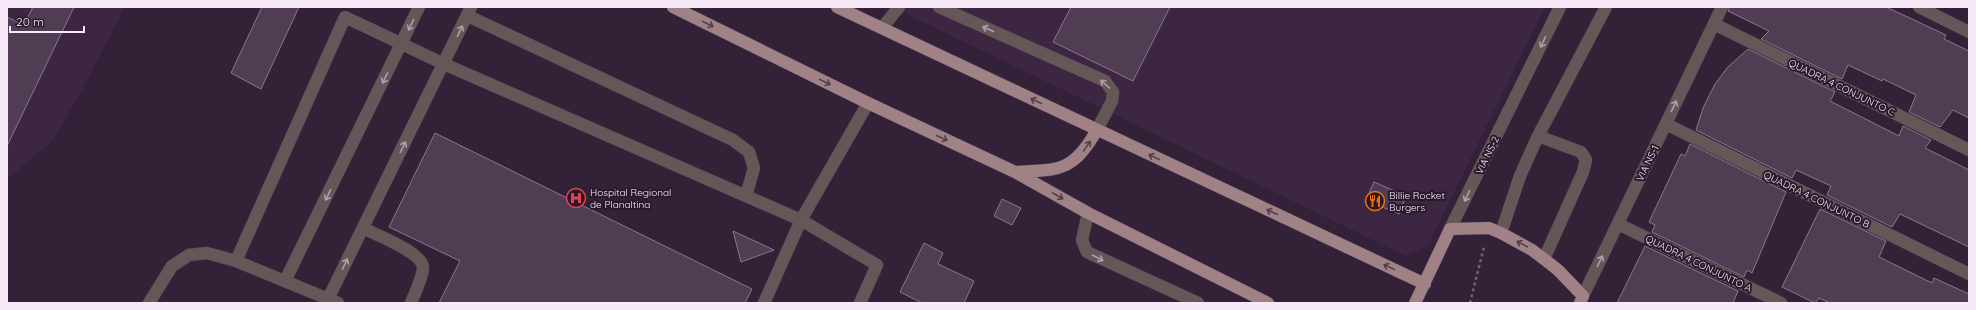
<svg xmlns="http://www.w3.org/2000/svg" width="1976" height="310" font-family="Quicksand,sans-serif">
<style>
.built{fill:#3c2641}
.building{fill:#503d54;stroke:#8a768f}
.lines{fill:none;stroke-linecap:round;stroke-linejoin:round}
.minor-casing{stroke:#4e3e52;stroke-width:13}
.major-casing{stroke:#4e3e52;stroke-width:13}
.path{stroke:#726376;stroke-width:2.5;stroke-dasharray:3 3;stroke-linecap:butt}
.minor{stroke:#655758;stroke-width:12}
.major{stroke:#a08286;stroke-width:12}
.oneway{stroke:#533e4c}
.oneway2{stroke:#aea0a8}
.labels{text-anchor:middle;stroke-width:4;stroke-linejoin:round;paint-order:stroke}
.street-label{font-size:10px;fill:#f6eaf8;stroke:#29192d}
.poi-label{font-size:10px;fill:#f6eaf8;stroke:#29192d;text-anchor:start}
</style>
<rect width="100%" height="100%" fill="#332237"/>
<!-- built -->
<path class="built" d="M7,7H125L83,88L54,139L7,179Z
M892,7H1545L1428,245L1406,256Z"/>
<!-- building -->
<path class="building" d="M33,7H74L7,146V17L24,25Z
M262,7H299L261,89L231,73Z
M1071,7H1170L1133,81L1053,42Z
M1729,7H1886L1912,19L1946,35L1944,39L1969,51V118L1953,110L1940,127L1909,112L1916,95L1883,79L1882,81L1848,65L1842,79L1761,39L1769,31L1728,11Z
M1748,49L1835,92L1830,101L1899,136L1903,126L1931,140L1925,148L1969,170V247L1900,214L1892,227L1827,195L1831,186L1796,170L1792,178L1696,130L1703,108L1715,84L1728,67Z
M435,133L752,289L745,303H439L460,261L389,227Z
M1690,144L1786,192L1752,273L1747,270L1744,277L1652,232L1655,225L1649,222L1681,154L1685,156Z
M1374,182L1406,196L1399,214L1366,200Z
M1002,199L1021,208L1012,225L994,216Z
M1820,209L1886,241L1879,257L1932,283L1934,278L1969,294V303H1830L1819,298L1815,303L1782,287Z
M733,231L774,250L741,262Z
M924,243L943,253L938,264L974,281L964,303H922L900,292Z
M1645,246L1738,291L1733,303H1617Z"/>
<g class="lines">
<!-- minor casing -->
<g class="minor-casing">
<path id="minor" d="M939,7L1105,81L1113,92L1112,101L1097,130
M1919,7L1969,32
M468,16L733,140L749,152L754,168L746,196
M1714,24L1969,150
M882,28L899,7
M1666,124L1969,274
M1538,136L1581,152L1586,160L1583,172L1544,259
M1088,213L1082,240L1087,252L1198,303
M1618,224L1781,303
M363,228C376,235 423,252 423,268C423,276 414,295 411,303
M1450,229L1560,7
M1501,233L1520,176L1538,136L1606,7
M236,261L345,17L444,64L801,220L877,265L860,303
M285,281L419,7
M1583,296L1722,7
M328,299L471,7
M149,303L172,266L189,255L207,253L236,261L338,303
M764,303L801,220L868,103"/>
</g>
<!-- major casing -->
<g class="major-casing">
<path id="major" d="M673,7L868,103L1015,172L1088,213L1268,303
M837,7L1425,284
M1015,172C1061,170 1073,171 1097,130
M1415,303L1450,229L1489,228L1501,233L1532,250L1544,259L1558,270L1583,296L1580,303"/>
</g>
<!-- path -->
<path class="path" d="M1470,303L1484,247"/>
<!-- minor -->
<use href="#minor" class="minor"/>
<!-- major -->
<use href="#major" class="major"/>
</g>
<!-- one-way arrows -->
<defs><path id="oneway-shaft" d="M-6 0H5M1.5-3L5.5 0L1.5 3" fill="none" stroke-width="1.6" stroke-linecap="round" stroke-linejoin="round"/></defs>
<g class="oneway">
<use href="#oneway-shaft" transform="translate(708 24) rotate(26)"/>
<use href="#oneway-shaft" transform="translate(825 82) rotate(26)"/>
<use href="#oneway-shaft" transform="translate(1036 101) rotate(-155)"/>
<use href="#oneway-shaft" transform="translate(942 138) rotate(25)"/>
<use href="#oneway-shaft" transform="translate(1087 146) rotate(-55)"/>
<use href="#oneway-shaft" transform="translate(1154 157) rotate(-155)"/>
<use href="#oneway-shaft" transform="translate(1058 196) rotate(30)"/>
<use href="#oneway-shaft" transform="translate(1272 212) rotate(-155)"/>
<use href="#oneway-shaft" transform="translate(1522 244) rotate(-152)"/>
<use href="#oneway-shaft" transform="translate(1389 267) rotate(-155)"/>
</g>
<g class="oneway2">
<use href="#oneway-shaft" transform="translate(411 25) rotate(115)"/>
<use href="#oneway-shaft" transform="translate(988 29) rotate(-156)"/>
<use href="#oneway-shaft" transform="translate(460 31) rotate(-64)"/>
<use href="#oneway-shaft" transform="translate(1543 42) rotate(116)"/>
<use href="#oneway-shaft" transform="translate(385 78) rotate(116)"/>
<use href="#oneway-shaft" transform="translate(1105 84) rotate(-138)"/>
<use href="#oneway-shaft" transform="translate(1674 106) rotate(-64)"/>
<use href="#oneway-shaft" transform="translate(403 147) rotate(-64)"/>
<use href="#oneway-shaft" transform="translate(328 195) rotate(116)"/>
<use href="#oneway-shaft" transform="translate(1467 196) rotate(116)"/>
<use href="#oneway-shaft" transform="translate(1098 258) rotate(28)"/>
<use href="#oneway-shaft" transform="translate(1600 261) rotate(-64)"/>
<use href="#oneway-shaft" transform="translate(345 264) rotate(-64)"/>
</g>
<!-- icons -->
<defs>
<g id="hospital-ring" transform="scale(1)"><circle r="9.5" fill="#29192d" stroke="#e0444e" stroke-width="1.5"/><path d="M-5-5h3v3.5h4V-5h3V5h-3V1.5h-4V5h-3Z" fill="#e0444e"/></g>
<g id="restaurant-ring" transform="scale(1)"><circle r="9.5" fill="#29192d" stroke="#e8710a" stroke-width="1.5"/><path d="M-5-6h1v4h1v-4h1v4h1v-4h1v5L-1.5 .5V6h-2V.5L-5-1ZM5-6V6H3V1.5H1.5Q1.5-4 5-6Z" fill="#e8710a"/></g>
</defs>
<g fill-rule="evenodd">
<use href="#hospital-ring" x="576" y="198"/>
<use href="#restaurant-ring" x="1375" y="201"/>
</g>
<g class="labels">
<!-- street labels -->
<g class="street-label">
<text transform="translate(1842 87) rotate(26)" y="4">QUADRA 4 CONJUNTO C</text>
<text transform="translate(1487 155) rotate(-64)" y="4">VIA NS-2</text>
<text transform="translate(1647 163) rotate(-64)" y="4">VIA NS-1</text>
<text transform="translate(1817 199) rotate(26)" y="4">QUADRA 4 CONJUNTO B</text>
<text transform="translate(1699 263) rotate(26)" y="4">QUADRA 4 CONJUNTO A</text>
</g>
<!-- poi labels -->
<g class="poi-label">
<text x="590" y="196">Hospital Regional<tspan x="590" dy="12">de Planaltina</tspan></text>
<text x="1389" y="199">Billie Rocket<tspan x="1389" dy="12">Burgers</tspan></text>
</g>
</g>
<!-- border -->
<rect width="1976" height="310" fill="none" stroke="#f6eaf8" stroke-width="16"/>
<!-- scale -->
<path d="M10 26v6h74v-6" fill="none" stroke="#f6eaf8" stroke-width="2"/>
<text x="16" y="26" font-size="12" fill="#f6eaf8" stroke="#29192d" stroke-width="3" paint-order="stroke">20 m</text>
</svg>
